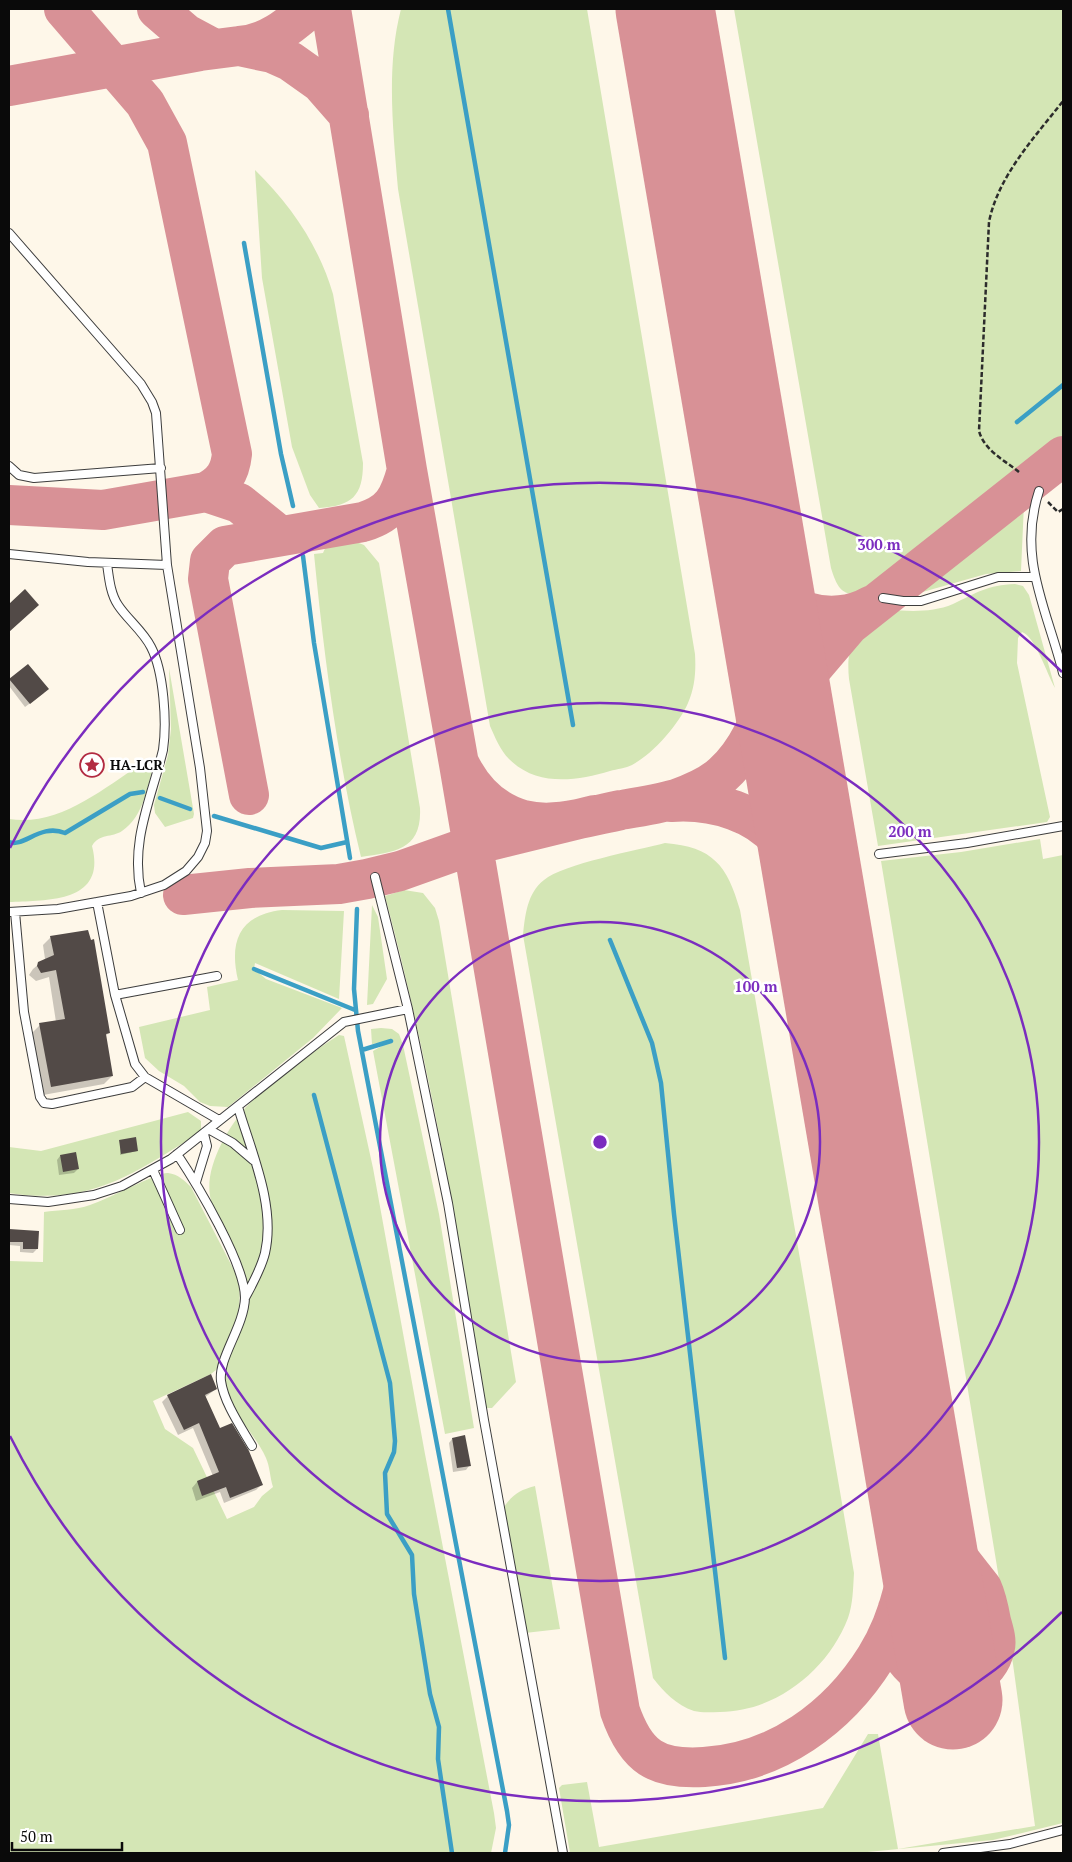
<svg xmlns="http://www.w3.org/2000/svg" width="1072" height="1862" font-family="'PT Serif',serif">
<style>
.green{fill:#d4e6b5}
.shadow{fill:#0003}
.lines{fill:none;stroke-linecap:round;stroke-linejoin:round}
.stream{stroke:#3b9fc5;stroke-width:4.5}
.taxiway{stroke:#d89196;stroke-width:40}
.runway{stroke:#d89196;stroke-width:99}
.building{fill:#524a47}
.lane-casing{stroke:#3d3d3d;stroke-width:10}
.path{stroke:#2c2c2c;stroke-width:2.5;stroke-dasharray:5 2.5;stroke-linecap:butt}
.lane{stroke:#fff;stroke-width:8}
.ring{fill:none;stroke:#7b2cbf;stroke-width:2.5}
.labels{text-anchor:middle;stroke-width:5;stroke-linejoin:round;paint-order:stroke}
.poi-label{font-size:14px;font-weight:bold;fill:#0a0a0a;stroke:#fff;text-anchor:start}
.centre{fill:#7b2cbf;stroke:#fff;stroke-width:2.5}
.ring-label{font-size:15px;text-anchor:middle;font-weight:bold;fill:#7b2cbf;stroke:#fff;stroke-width:5;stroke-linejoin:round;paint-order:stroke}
</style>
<rect width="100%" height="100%" fill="#fef7e9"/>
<!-- green -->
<path class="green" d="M401,9H587L695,654C696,671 695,687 688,703C679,724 653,754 632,765C626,768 617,769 610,771C576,781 537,787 509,759C500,750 495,737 490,726L398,189C393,129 386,67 401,9Z
M734,9H1063V439L868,592C844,598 838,591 831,568Z
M255,170C291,205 319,246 333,294L363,463C363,496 352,506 319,508L310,495L292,447L262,278Z
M1024,504L1021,571L986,574L905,597Z
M349,539L364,545L379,563L420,808C422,850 395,852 361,857C337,758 324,656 314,554L323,553L327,544Z
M1015,584L1023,586L1029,595L1055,688C1047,674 1035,636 1022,632L1018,638L1017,663L1050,817L1047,822L878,846L849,679C845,639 859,633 888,610C910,611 932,613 953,604C976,593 988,585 1015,584Z
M169,668L194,814L193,818L165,827L155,813L154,805L168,755L171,729Z
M148,763L154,764C147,787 144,816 122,831C112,838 99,833 92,846C107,903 47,900 9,902V819C58,827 101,790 140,765Z
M1040,839L1043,859L1063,855V1823L993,1840L857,1853H570L559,1788L562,1785L587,1782L599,1847L823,1808L868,1734H878L898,1849L1035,1826L1013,1664L881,861L961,852Z
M665,843C713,847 727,865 740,910L854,1573C853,1589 853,1604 848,1618C828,1670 777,1711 720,1712C712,1712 702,1713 694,1711C676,1705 664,1692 653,1678L523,935C525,916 527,893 544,880C563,864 638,850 665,843Z
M404,890L423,893L435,908L439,921L516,1382L492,1408H486C459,1236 430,1064 385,896Z
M372,905L378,917L387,979L373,1004L367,1005Z
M282,910L344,911L339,999L255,963L254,969L266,979L342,1008L313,1038L228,1107L210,1106L200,1102L184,1086L159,1071L145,1058L139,1027L210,1010L207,987L238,980C229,942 239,915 282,910Z
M381,1028L392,1029L399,1034L403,1045L439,1214L474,1428L445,1434L373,1051L389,1042L372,1044L371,1029Z
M339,1035L344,1036L373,1168L425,1454L494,1813L496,1828L491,1853H9V1261L43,1262L44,1212C58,1210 76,1210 90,1205C106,1200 158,1172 168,1173C178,1174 185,1181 191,1187L237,1276C246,1308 231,1341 216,1370L211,1374L153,1401L165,1429L193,1448L227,1519L254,1507L262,1496L273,1487C270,1478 270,1467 266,1458C255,1433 228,1410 225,1382C221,1350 253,1322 246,1283C241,1255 216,1226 210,1196C205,1167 227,1129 246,1107C253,1099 264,1092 272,1085C294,1067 315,1050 339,1035Z
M188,1112L201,1121V1132C134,1173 92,1206 9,1193V1147L41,1151Z
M535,1486L560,1629L525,1633L504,1507C513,1494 520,1490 535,1486Z"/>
<!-- shadow -->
<path class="shadow" d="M28,665L44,693L25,707L9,686V681Z
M51,937L109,1033L105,1036L112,1076L104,1084L43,1095L32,1033L40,1025L56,1022L49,977L36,981L29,975L33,969L45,959L43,945Z
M120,1141L137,1151L120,1155Z
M60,1156L78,1169L74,1173L59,1175L57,1160Z
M9,1231L38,1232L37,1249L33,1253L20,1252V1246L9,1245Z
M216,1389L204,1398L219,1430L262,1484L256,1490L224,1503L220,1492L196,1501L192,1488L197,1482L213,1476L193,1428L178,1435L162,1402L168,1396Z
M452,1439L469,1466L466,1470L453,1472L449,1443Z"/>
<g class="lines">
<!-- stream -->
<path class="stream" d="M448,9L573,725
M244,243L281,454L293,506
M1017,422L1063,385
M303,556L314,643L350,858
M160,798L190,809
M214,816L321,848L347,842
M9,842C24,848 40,823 65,833L130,794L143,792
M357,909L354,989L358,1031L507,1811L509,1825L505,1853
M610,940L652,1043L661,1083L674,1214L725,1658
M254,969L355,1010
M362,1050L391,1041
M314,1095L390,1383L395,1441L394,1452L385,1473L387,1514L412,1555L414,1594L430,1694L439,1727L438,1759L452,1853"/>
<!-- taxiway -->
<path class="taxiway" d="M64,9L145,103L167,143L232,454C230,473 223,483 206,492
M157,9L186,34L214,49
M331,9L407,470L459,764L620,1711C636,1757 656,1770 704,1767C776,1763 838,1718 876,1657C908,1605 910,1553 918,1494
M239,46C268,44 288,27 309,9
M9,86L200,51L239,46L272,53L290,61L321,83L349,115
M9,505L103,510L206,492L239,503L279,535
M760,568C777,613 832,628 872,605
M788,733L792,699L803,679L849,625L1063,456
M460,765C473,791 494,812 523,820C555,828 590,816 621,810C639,807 658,804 676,799C693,793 710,786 723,774C753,747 764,708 778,672
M249,795L208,579L210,561L225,546L363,522C392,513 399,499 407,470
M671,802C712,799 761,812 785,848C799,870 809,897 820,921
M183,895L250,888L339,884L367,879L400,871L473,845L595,815
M898,1608C878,1686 983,1707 995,1647C997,1640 993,1629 991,1621C989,1610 987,1599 982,1588L931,1523L919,1504"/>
<!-- runway -->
<path class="runway" d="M665,9L953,1700"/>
</g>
<!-- building -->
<path class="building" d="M25,589L39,605L9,632V604Z
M28,664L49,689L30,704L9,679Z
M88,930L91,940L94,939L110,1033L106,1034L113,1076L51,1087L39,1023L65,1019L56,970L41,973L37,966L38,962L54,955L50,936Z
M136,1137L138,1151L121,1154L119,1140Z
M76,1152L79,1169L63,1172L60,1155Z
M9,1229L39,1231L38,1249H23V1242H9Z
M211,1374L217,1389L205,1395L220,1428L232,1423L249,1451L263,1485L230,1498L226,1487L202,1496L197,1481L219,1472L199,1423L184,1430L167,1395Z
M465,1435L471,1466L457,1468L452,1438Z"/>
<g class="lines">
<!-- lane casing -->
<g class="lane-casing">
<path id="lane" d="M9,233L141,384L152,402L156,413L167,565L200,768L207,831L205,843L198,857L186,871L164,885L131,896L97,902L58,909L9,912
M9,466L19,475L34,478L161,468
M1039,491C1017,558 1047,609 1063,673
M9,554L88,562L167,565
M107,564C109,577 110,593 118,605C127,619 143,631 151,647C164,672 167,723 163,750C151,800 130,841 141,893
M883,598L903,601H921L998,577H1034
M879,854L967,843L1063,826
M375,877L408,1009L448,1203L484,1420L563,1853
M97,902L115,995L135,1064L145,1077L219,1120
M15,912L24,1012L40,1097L44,1103L52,1104L132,1087L145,1077
M115,995L217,976
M238,1107C251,1151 276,1206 265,1253C261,1269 253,1283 245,1298
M210,1130L233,1143L253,1160
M177,1154C197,1184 245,1264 245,1298C244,1327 218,1358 221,1381C224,1403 241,1427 252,1446
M153,1170L180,1230
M196,1182L207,1146L204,1134
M9,1199L48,1202L94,1195L122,1186L171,1159L344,1022L408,1009
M943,1853L1010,1844L1063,1830"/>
</g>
<!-- path -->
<path class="path" d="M1019,472C1004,460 984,450 979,431L989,222C998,176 1035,137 1063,101
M1048,502L1058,512L1063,509"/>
<!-- lane -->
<use href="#lane" class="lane"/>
</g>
<!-- distance rings -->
<g class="ring">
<circle cx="600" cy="1142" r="220"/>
<circle cx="600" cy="1142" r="439"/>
<path d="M1062 1612A659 659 0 0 1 10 1436M10 848A659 659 0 0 1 1062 672"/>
</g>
<!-- icons -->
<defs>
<g id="sight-ring" transform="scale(1.25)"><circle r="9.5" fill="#fff" stroke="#b22b42" stroke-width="1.5"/><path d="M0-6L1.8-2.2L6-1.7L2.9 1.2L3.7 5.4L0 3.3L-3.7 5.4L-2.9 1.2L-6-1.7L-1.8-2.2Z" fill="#b22b42"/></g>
</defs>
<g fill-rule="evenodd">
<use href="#sight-ring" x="92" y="765"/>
</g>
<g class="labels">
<!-- poi labels -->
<g class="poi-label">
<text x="110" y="770">HA-LCR</text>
</g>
</g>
<circle cx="600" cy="1142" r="8" class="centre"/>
<g class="ring-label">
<text x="879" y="550">300 m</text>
<text x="910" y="837">200 m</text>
<text x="756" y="992">100 m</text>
</g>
<!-- border -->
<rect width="1072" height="1862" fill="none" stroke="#0a0a0a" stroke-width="20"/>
<!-- scale -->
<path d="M12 1842v8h110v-8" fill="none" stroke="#0a0a0a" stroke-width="2.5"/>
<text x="20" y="1842" font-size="15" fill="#0a0a0a" stroke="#ffffff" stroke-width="4" paint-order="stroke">50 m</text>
</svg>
